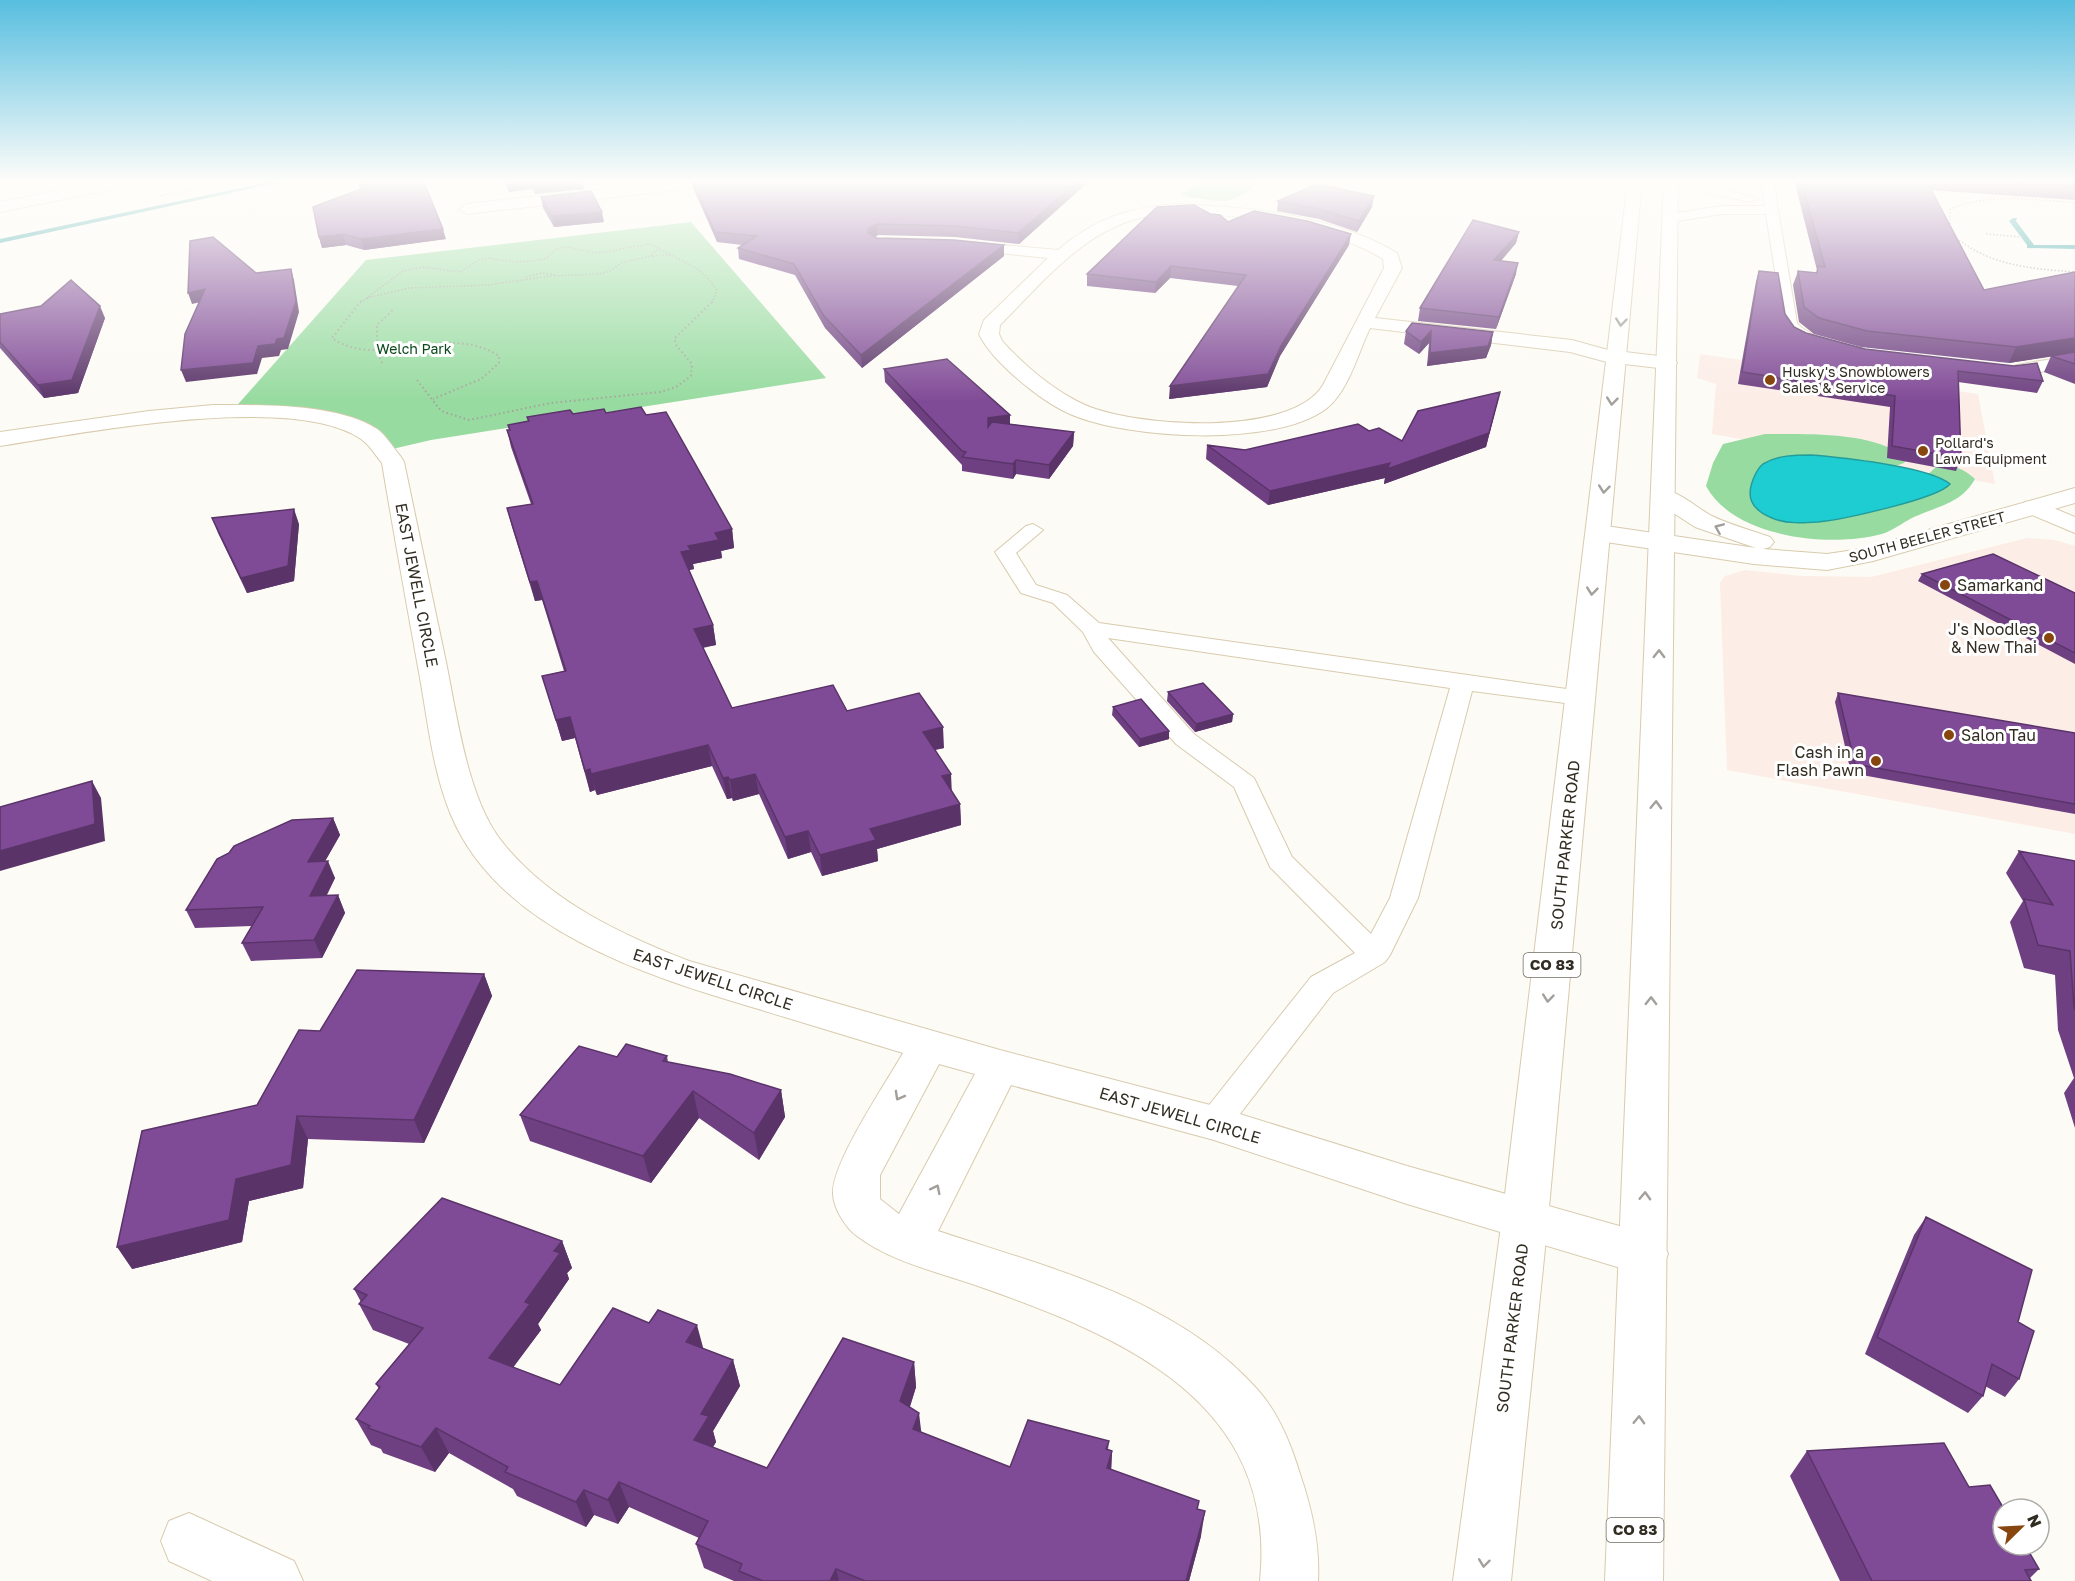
<svg xmlns="http://www.w3.org/2000/svg" width="2075" height="1581" font-family="'Golos Text',sans-serif">
<style>
.commercial{fill:#fcede7}
.green{fill:#97dba0}
.water{fill:#1dcdd1;stroke:#239d9c;stroke-width:1.5}
.lines{fill:none;stroke-linecap:round;stroke-linejoin:round}
.stream{fill:#239d9c;fill-rule:evenodd}
.lane-casing{stroke:#d8cbae;stroke-width:2}
.street-casing{stroke:#d8cbae;stroke-width:2}
.secondary-casing{stroke:#d8cbae;stroke-width:2}
.primary-casing{stroke:#d8cbae;stroke-width:2}
.path-far1{stroke:#a6a39b;stroke-width:1.5;stroke-dasharray:1.5 2;stroke-linecap:butt}
.path{stroke:#a6a39b;stroke-width:2;stroke-dasharray:1.5 3;stroke-linecap:butt}
.lane{fill:#fff;fill-rule:evenodd}
.street{fill:#fff;fill-rule:evenodd}
.secondary{fill:#fff;fill-rule:evenodd}
.primary{fill:#fff;fill-rule:evenodd}
.wall{fill:#6e4081}
.shaded-wall{fill:#5a3469}
.building{fill:#804b96;stroke:#5a3469;stroke-width:1.5}
.oneway{stroke:#a3a09c}
.poi-dot{fill:#86460d;stroke:#fff;stroke-width:2}
.labels{text-anchor:middle;stroke-width:6;stroke-linejoin:round;paint-order:stroke}
.far-park-label{font-size:14px;fill:#0c491c;stroke:#fff}
.far-poi-label{font-size:14px;fill:#322d22;stroke:#fff;text-anchor:start}
.far-street-label{font-size:14px;fill:#322d22;stroke:#fff}
.shield{fill:#fff;stroke:#706c64;stroke-width:1.5}
.shield-label{font-size:15px;font-weight:bold;fill:#322d22}
.street-label{font-size:16px;fill:#322d22;stroke:#fff}
.poi-label{font-size:16px;fill:#322d22;stroke:#fff;text-anchor:start}
</style>
<rect width="100%" height="100%" fill="#fdfbf5"/>
<!-- commercial -->
<path class="commercial" d="M1700,354L1978,394L1995,484L1712,434L1716,384L1697,378Z
M2027,538L2055,540L2075,546V834L1727,770L1720,583L1725,576L1745,570L1801,576L1871,577Z"/>
<!-- green -->
<path class="green" d="M1201,180H1262C1229,207 1228,202 1187,197L1181,194Z
M691,222L826,378L431,440L388,450L352,424L232,411L366,260Z
M1765,434C1808,434 1873,431 1907,458L1904,463L1890,468L1919,483L1939,464C1953,464 1965,470 1975,479C1962,502 1942,505 1919,515C1907,519 1893,531 1882,534C1830,548 1734,538 1706,486L1713,463L1723,444Z"/>
<!-- water -->
<path class="water" d="M1812,455C1842,458 1929,466 1950,484C1938,499 1840,520 1818,522C1803,523 1786,524 1772,518C1750,509 1745,496 1755,475C1757,471 1759,467 1763,464C1778,455 1795,455 1812,455Z"/>
<g class="lines">
<!-- stream -->
<path class="stream" d="M278,180H290L0,243V239Z
M2013,218H2017L2016,221L2034,245H2075V249L2027,248V245L2009,221Z"/>
<!-- lane casing -->
<g class="lane-casing">
<path id="lane" d="M1680,180H1696L1758,199L1752,202L1716,195Z
M1761,180H1773L1797,323C1804,332 1815,333 1822,342L1820,345C1804,349 1791,335 1783,323L1766,214H1722L1671,222L1665,218L1671,214L1722,206H1765Z
M2075,355V365C2059,368 2008,382 1997,370C2001,366 2063,358 2075,355Z
M1033,524L1043,530L1016,553L1036,585L1067,595L1099,623L1581,691L1589,693L1593,698L1589,703L1581,705L1472,691L1418,898L1390,955L1385,962L1333,993L1226,1132L1214,1136L1202,1132L1197,1123L1202,1114L1311,977L1355,953L1270,867L1234,787L1176,744L1094,652L1083,632L1053,603L1021,593L995,552L1026,526ZM1108,638L1450,688L1390,898L1371,934L1292,857L1254,778L1194,734Z"/>
</g>
<!-- street casing -->
<g class="street-casing">
<path id="street" d="M686,180H734L727,184L467,214L459,209L467,204Z
M1177,204C1249,207 1334,215 1397,253L1402,268L1375,318L1572,340L1608,350L1667,357L1674,359L1677,363L1674,367L1667,369L1607,362L1570,352L1370,328C1358,353 1349,390 1327,408C1276,448 1127,439 1070,414C1042,402 992,362 979,334L984,320L1048,258L960,249L954,247L952,244L954,241L1058,250C1094,219 1130,207 1177,204ZM1162,214C1225,210 1330,226 1383,259L1384,268L1323,385C1291,438 1135,427 1085,405C1054,391 1024,365 1002,341L999,334L1000,325C1047,278 1092,220 1162,214Z
M213,405C260,405 336,403 377,429C386,435 394,449 401,457L404,462C418,529 432,596 446,662C457,716 468,801 503,843C549,901 622,935 689,961L1000,1050L1214,1106L1407,1166L1644,1233L1661,1239L1668,1254L1661,1269L1644,1275L1407,1204L1214,1140L1011,1085L938,1231C1049,1268 1176,1298 1257,1389C1278,1412 1291,1444 1300,1474C1312,1509 1320,1544 1318,1581H1260C1278,1400 1120,1336 978,1286C938,1272 891,1262 857,1236C845,1227 834,1209 833,1194C831,1164 886,1083 903,1053C854,1038 804,1023 755,1008C647,976 499,930 451,815C433,772 428,723 420,678C407,606 394,535 382,463C376,456 369,444 361,439C292,392 82,433 0,446V432L149,411ZM939,1064L975,1074L899,1214L880,1199V1175Z
M2034,500L2075,517V533L2025,512L2022,507L2025,502Z
M189,1513L294,1561L303,1581H212L169,1561L161,1541L169,1521Z"/>
</g>
<!-- secondary casing -->
<g class="secondary-casing">
<path id="secondary" d="M115,180H145L138,184L0,212V202Z
M2075,488V503L1873,561L1827,570L1754,564L1599,541L1590,538L1586,533L1590,528L1599,525L1756,548L1695,527L1655,501L1651,496L1655,491C1676,486 1694,507 1712,516C1730,525 1751,530 1770,537L1774,542L1770,547L1763,549L1827,554L1861,549Z"/>
</g>
<!-- primary casing -->
<g class="primary-casing">
<path id="primary" d="M1628,180H1642L1548,1219L1511,1581H1453L1502,1219Z
M1664,180H1678L1663,1581H1605Z"/>
</g>
<!-- path-far1 -->
<path class="path-far1" d="M160,196L239,180
M1950,224V209C1990,193 2033,199 2075,203
M1986,234L2023,237
M1959,240C1993,266 2034,269 2075,272
M652,256L671,255
M526,277L542,273L556,275
M367,298L409,288L489,285L550,276L599,274L610,271L621,263L650,256L660,248
M360,303L403,271L423,267L460,272L479,260L489,258L513,262L534,261L547,258L556,249L566,247L598,253L650,244L694,267L706,276L717,290L712,303"/>
<!-- path -->
<path class="path" d="M361,301L332,338C378,371 445,321 499,356V363L481,379L433,399
M382,363L377,349V325L393,310
M417,380L441,411L469,420L551,403L660,392L676,387L691,376L692,364L675,344V338L713,301"/>
<!-- lane -->
<use href="#lane" class="lane"/>
<!-- street -->
<use href="#street" class="street"/>
<!-- secondary -->
<use href="#secondary" class="secondary"/>
<!-- primary -->
<use href="#primary" class="primary"/>
</g>
<!-- wall -->
<path class="wall" d="M372,180L446,239L364,250L346,245L322,248L319,237L360,189L359,185Z
M503,180H582L584,189L535,194L532,189L509,192Z
M692,180H1087V183L1019,244L955,237L878,235L874,237L877,238L1004,256L862,368L825,328L795,275L739,259L738,248L742,245L717,242L694,190Z
M1794,180H2075V200L1931,190L1984,290L2075,272V384L2044,372L2051,356L2009,363L1861,347L1814,334L1799,322L1793,285L1798,271L1816,273L1817,270Z
M541,197L604,222L554,227L543,208Z
M1278,201L1372,207L1357,232L1319,219L1277,211Z
M1210,214L1228,222L1349,245L1280,356L1267,387L1169,399L1238,286L1170,278L1155,293L1087,286V274Z
M1519,232L1516,243L1501,261L1516,274L1496,329L1418,321L1420,308Z
M1759,271L1785,314L1794,327L1806,333L1865,349L2043,381L2037,393L1958,382L1961,458L1956,471L1887,458L1890,407L1738,384L1756,281Z
M0,314L105,318L78,393L44,398L0,348Z
M1406,331L1493,332L1491,345L1486,358L1427,366L1429,343L1419,354L1404,344Z
M884,369L1010,415V424L1074,432L1073,446L1049,479L1016,474L1013,479L962,471V465L885,382Z
M1500,392L1486,447L1384,484L1385,478L1268,505L1206,459L1207,445L1245,450L1369,431L1402,441Z
M606,413L646,415L732,529L734,548L721,551L722,558L693,564L694,569L689,570L713,625L716,645L703,647L732,708L847,711L944,748L935,750L951,791L960,804L961,825L877,849L878,861L822,876L811,852L788,859L759,794L733,801L732,798L727,799L712,766L597,795L595,790L590,792L575,738L562,741L542,676L564,671L542,600L535,601L512,527L507,508L531,504L511,447L507,430H509L508,425L528,421L527,417Z
M212,518L299,524L294,581L247,593L218,533Z
M1922,574L2075,593V664L1918,581Z
M1168,692L1233,714L1232,722L1195,732L1167,701Z
M1838,693L2075,733V814L1851,773L1835,702Z
M1113,707L1169,731V739L1139,747L1112,715Z
M333,818L340,835L325,861L335,878L327,895H338L345,913L322,958L251,961L242,943L252,926L195,928L186,910Z
M2019,851L2075,861V1128L2064,1093L2074,1078L2058,1030L2055,975L2024,968L2010,922L2023,901L2006,873Z
M484,974L492,996L424,1143L308,1139L303,1188L249,1201L242,1242L132,1269L257,1105L320,1031Z
M667,1056L668,1062L781,1090L785,1117L759,1160L699,1118L651,1183L530,1141L520,1115L617,1057Z
M1926,1217L2018,1322L2019,1379L2005,1397L1985,1386L1983,1396L1968,1413L1865,1354L1914,1235Z
M562,1241L572,1268L567,1273L569,1279L538,1324L541,1330L513,1367L560,1385L704,1349L733,1360L740,1386L713,1431L716,1442L713,1447L767,1468L914,1362L916,1387L910,1407L921,1432L1010,1467L1109,1441L1108,1450L1112,1451L1111,1469L1197,1509L1201,1536L1189,1581H734L704,1568L696,1544L699,1538L629,1507L618,1524L594,1515L586,1527L517,1496L513,1489L449,1453L435,1472L383,1453L381,1449L371,1445L356,1419L379,1389L376,1384L409,1344L373,1330L359,1304L361,1302L354,1289Z
M1807,1451L1969,1487L2039,1569L2030,1578L2032,1581H1840L1790,1476Z"/>
<!-- shaded-wall -->
<path class="shaded-wall" d="M519,180H530L532,189L509,192L507,182Z
M569,180H582L584,189L535,194L533,184Z
M1079,180H1087V183L1019,244L1018,233Z
M1374,196L1372,207L1357,232L1359,221Z
M602,212L604,222L554,227L552,216Z
M877,224L878,235L869,240L868,229Z
M443,229L446,239L364,250L361,239Z
M1519,232L1516,243L1492,271L1494,260Z
M343,234L346,245L322,248L319,237Z
M1351,234L1349,245L1280,356L1267,387L1169,399L1170,386L1282,344Z
M1004,245V256L862,368L861,355Z
M1518,263L1516,274L1496,329L1499,317Z
M1171,266L1170,278L1155,293L1156,282Z
M291,269L294,280L299,312L288,349L281,350L279,356L262,358L257,374L186,382L181,370L258,346Z
M205,289L209,300L192,304L188,293Z
M100,306L105,318L78,393L44,398L38,385Z
M1431,331L1429,343L1419,354L1421,342Z
M1493,332L1491,345L1486,358L1427,366L1430,353Z
M2075,338V353L2009,363L2016,347Z
M1500,392L1486,447L1384,484L1385,478L1268,505L1270,491L1489,433Z
M1010,415V428L988,431V418Z
M1074,432L1073,446L1049,479V465Z
M1016,460V474L1013,479V464Z
M294,509L299,524L294,581L247,593L241,578Z
M732,529L734,548L721,551L722,558L693,564L694,569L685,571L681,552L688,546L715,533Z
M537,581L542,600L535,601L530,582Z
M713,625L716,645L698,649L694,629Z
M1233,714L1232,722L1195,732L1196,724Z
M570,717L575,738L562,741L556,720Z
M943,727L944,748L924,752L923,732Z
M1169,731V739L1139,747L1140,739Z
M708,745L712,766L597,795L591,774Z
M590,769L595,790L590,792L585,771Z
M755,774L759,794L733,801L730,780Z
M951,774L952,795L942,776Z
M728,777L732,798L727,799L723,778Z
M92,781L101,798L105,841L0,871V851Z
M960,804L961,825L877,849L878,861L822,876L820,855L870,829Z
M333,818L340,835L315,879L308,862Z
M808,831L811,852L788,859L785,837Z
M328,861L335,878L317,913L310,896Z
M338,895L345,913L322,958L314,940Z
M484,974L492,996L424,1143L414,1120Z
M781,1090L785,1117L759,1160L754,1133Z
M693,1091L699,1118L651,1183L643,1156Z
M297,1116L308,1139L303,1188L249,1201L242,1242L132,1269L117,1247L236,1179Z
M562,1241L572,1268L567,1273L569,1279L538,1324L541,1330L501,1384L489,1358L525,1302L554,1251Z
M697,1325L704,1351L686,1342Z
M733,1360L740,1386L713,1431L716,1442L702,1465L694,1440L701,1414Z
M914,1362L916,1387L903,1427L900,1401Z
M919,1413L922,1438L913,1429Z
M436,1428L449,1453L435,1472L421,1447Z
M1112,1451L1111,1476L1107,1468Z
M619,1482L629,1507L618,1524L608,1500Z
M584,1490L594,1515L586,1527L576,1502Z
M1205,1511L1201,1536L1189,1581H1186Z
M836,1569L839,1581H830Z"/>
<!-- building -->
<path class="building" d="M372,180H423L443,229L361,239L343,234L319,237L313,207L364,188L359,185Z
M531,180H569L533,184Z
M692,180H1079L1018,233L955,226L877,224L868,229V233L877,238L954,240L1004,245L861,355L824,316L794,264L738,248L757,236L715,232Z
M1801,180H1926L1984,290L2075,272V338L2016,347L1867,331L1819,318L1804,307L1798,271L1817,273L1818,266L1825,267Z
M1975,180H2075V187Z
M1317,184L1374,196L1359,221L1320,209L1278,201Z
M591,191L602,212L552,216L541,197Z
M1194,205L1210,214L1220,215L1228,222L1254,211L1307,221L1351,234L1282,344L1268,374L1170,386L1246,275L1171,266L1156,282L1087,274L1157,207Z
M1473,220L1519,232L1494,260L1518,263L1499,317L1420,308Z
M213,237L256,273L291,269L296,301L284,338L277,339L275,344L258,346L253,363L181,370L185,334L205,289L188,293L190,241Z
M1759,271L1778,273L1785,314L1794,327L1806,333L1865,349L2014,366L2037,363L2043,381L1958,371L1961,458L1892,446L1895,396L1742,372Z
M71,280L100,306L72,380L38,385L0,342V314L41,306Z
M1412,323L1493,332L1488,346L1430,353L1431,331L1421,342L1406,331Z
M2075,352V364L2051,356Z
M947,359L1010,415L988,418V427L992,422L1074,432L1049,465L1016,460L1013,464L962,457L966,452L962,451L884,369Z
M1500,392L1489,433L1387,469L1390,463L1270,491L1207,445L1245,450L1358,424L1369,431L1379,428L1402,441L1418,411Z
M641,407L646,415L666,412L732,529L715,533L719,540L688,546L691,550L681,552L713,625L694,629L732,708L833,685L847,711L919,693L943,727L923,732L951,774L942,776L960,804L870,829L876,840L820,855L808,831L785,837L755,774L730,780L728,777L723,778L708,745L591,774L590,769L585,771L570,717L556,720L542,676L566,671L537,581L530,582L507,508L533,504L507,430H510L508,425L529,421L527,417L570,410L573,414L604,409L606,413Z
M294,509L288,566L241,578L212,518Z
M1993,554L2075,593V653L1922,574Z
M1203,683L1233,714L1196,724L1168,692Z
M1838,693L2075,733V804L1855,764Z
M1141,699L1169,731L1140,739L1113,707Z
M92,781L95,824L0,851V807Z
M333,818L308,862L328,861L310,896L338,895L314,940L242,943L263,907L186,910L217,859L229,853L234,846L292,820Z
M2019,851L2075,861V1010L2074,1007L2070,951L2038,945L2024,899L2053,905Z
M357,970L484,974L414,1120L297,1116L291,1165L236,1179L229,1220L117,1247L142,1131L257,1105L299,1030L320,1031Z
M626,1044L667,1056L663,1061L730,1074L781,1090L754,1133L693,1091L643,1156L520,1115L579,1046L617,1057Z
M442,1198L562,1241L554,1251L560,1253L525,1302L530,1304L489,1358L560,1385L613,1308L649,1323L658,1310L697,1325L686,1342L733,1360L701,1414L709,1416L694,1440L767,1468L843,1338L914,1362L900,1401L919,1413L913,1429L1010,1467L1028,1420L1109,1441L1106,1449L1112,1451L1107,1468L1199,1501L1197,1509L1205,1511L1186,1581H865L836,1569L830,1581H763L739,1571L742,1564L696,1544L708,1521L619,1482L608,1500L584,1490L576,1502L505,1472L508,1467L436,1428L421,1447L368,1428L370,1426L356,1419L380,1387L376,1384L423,1328L359,1304L367,1295L354,1289Z
M1926,1217L2032,1270L2018,1322L2034,1331L2019,1379L1992,1364L1983,1396L1877,1337Z
M1944,1443L1969,1487L1990,1485L2004,1509L2003,1545H2025L2039,1569L2025,1570L2031,1581H1872L1807,1451Z"/>
<!-- one-way arrows -->
<defs><path id="oneway-chevron" d="M-2-3.5L2.5 0L-2 3.5" fill="none" stroke-width="1.6" stroke-linecap="round" stroke-linejoin="round" transform="scale(1.5)"/></defs>
<g class="oneway">
<use href="#oneway-chevron" transform="translate(1621 322) rotate(96)"/>
<use href="#oneway-chevron" transform="translate(1612 401) rotate(96)"/>
<use href="#oneway-chevron" transform="translate(1604 489) rotate(96)"/>
<use href="#oneway-chevron" transform="translate(1719 528) rotate(-157)"/>
<use href="#oneway-chevron" transform="translate(1592 591) rotate(96)"/>
<use href="#oneway-chevron" transform="translate(1659 654) rotate(-89)"/>
<use href="#oneway-chevron" transform="translate(1656 805) rotate(-88)"/>
<use href="#oneway-chevron" transform="translate(1548 998) rotate(96)"/>
<use href="#oneway-chevron" transform="translate(1651 1001) rotate(-89)"/>
<use href="#oneway-chevron" transform="translate(899 1096) rotate(119)"/>
<use href="#oneway-chevron" transform="translate(936 1189) rotate(-63)"/>
<use href="#oneway-chevron" transform="translate(1645 1196) rotate(-88)"/>
<use href="#oneway-chevron" transform="translate(1639 1420) rotate(-88)"/>
<use href="#oneway-chevron" transform="translate(1484 1563) rotate(97)"/>
</g>
<!-- sky -->
<linearGradient id="sky" x2="0" y2="1"><stop stop-color="#57bedf"/><stop offset="0.45" stop-color="#fefdfa"/><stop offset="1" stop-color="#fefdfa" stop-opacity="0"/></linearGradient>
<rect width="2075" height="402" fill="url(#sky)"/>
<!-- markers -->
<g class="poi-dot">
<circle cx="1770" cy="380" r="6"/>
<circle cx="1923" cy="451" r="6"/>
<circle cx="1945" cy="585" r="6"/>
<circle cx="2049" cy="638" r="6"/>
<circle cx="1949" cy="735" r="6"/>
<circle cx="1876" cy="761" r="6"/>
</g>
<g class="labels">
<!-- far-park labels -->
<g class="far-park-label">
<text x="414" y="354">Welch Park</text>
</g>
<!-- far-poi labels -->
<g class="far-poi-label">
<text x="1782" y="377">Husky's Snowblowers<tspan x="1782" dy="16">Sales &amp; Service</tspan></text>
<text x="1935" y="448">Pollard's<tspan x="1935" dy="16">Lawn Equipment</tspan></text>
</g>
<!-- far-street labels -->
<g class="far-street-label">
<text transform="translate(1927 537) rotate(-15)" y="5">SOUTH BEELER STREET</text>
</g>
<!-- shield labels -->
<g class="shield">
<rect x="1523.5" y="953" width="57" height="24" rx="4.5"/>
<rect x="1606.5" y="1518" width="57" height="24" rx="4.5"/>
</g>
<g class="shield-label">
<text x="1552" y="970">CO 83</text>
<text x="1635" y="1535">CO 83</text>
</g>
<!-- street labels -->
<g class="street-label">
<text transform="translate(417 585) rotate(79)" y="6">EAST JEWELL CIRCLE</text>
<text transform="translate(1565 845) rotate(-84)" y="6">SOUTH PARKER ROAD</text>
<text transform="translate(713 979) rotate(18)" y="6">EAST JEWELL CIRCLE</text>
<text transform="translate(1180 1115) rotate(16)" y="6">EAST JEWELL CIRCLE</text>
<text transform="translate(1512 1328) rotate(-83)" y="6">SOUTH PARKER ROAD</text>
</g>
<!-- poi labels -->
<g class="poi-label">
<text x="1957" y="591">Samarkand</text>
<text x="2037" y="635" text-anchor="end">J's Noodles<tspan x="2037" dy="18">&amp; New Thai</tspan></text>
<text x="1961" y="741">Salon Tau</text>
<text x="1864" y="758" text-anchor="end">Cash in a<tspan x="1864" dy="18">Flash Pawn</tspan></text>
</g>
</g>
<!-- north arrow -->
<g transform="translate(2021 1527) rotate(66)"><circle r="28" fill="#ffffff" stroke="#adaba7" stroke-width="1.5"/>
<path d="M0-4.5L10 22L0 15L-10 22Z" fill="#86460d"/>
<text y="-9" font-size="16" font-weight="bold" text-anchor="middle" fill="#322d22">N</text>
</g>
</svg>
